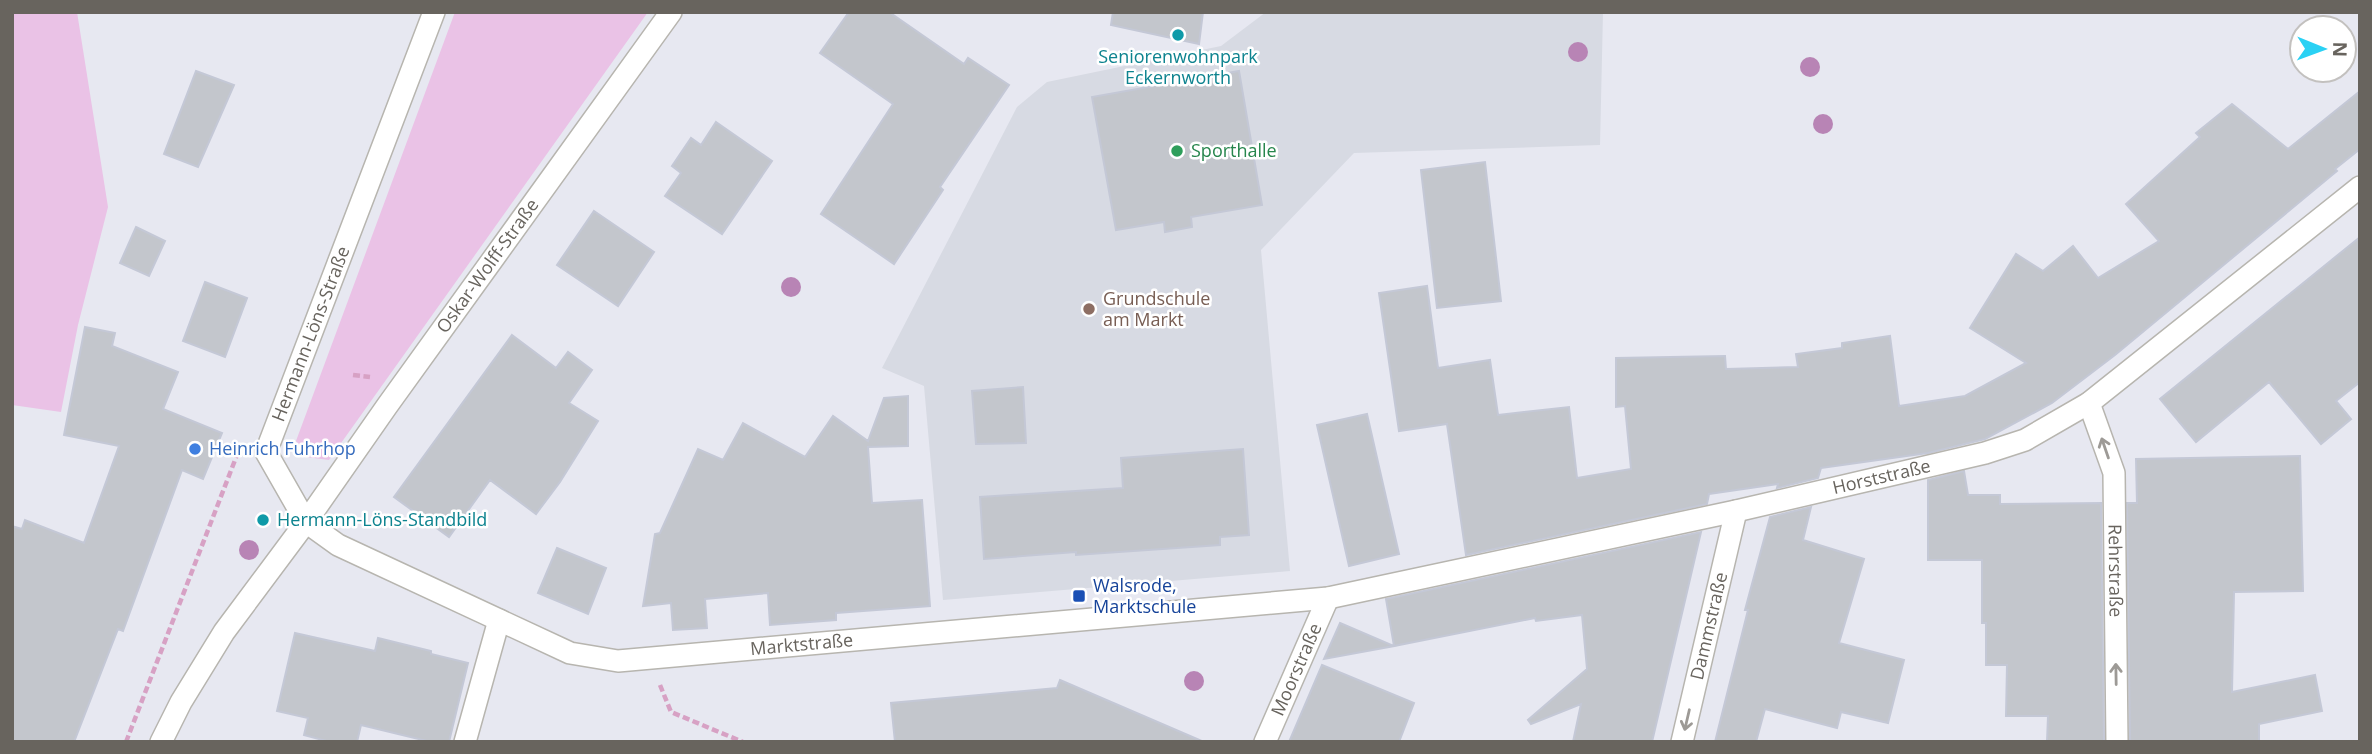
<svg xmlns="http://www.w3.org/2000/svg" width="2372" height="754" font-family="'Open Sans',sans-serif">
<style>
.education{fill:#d7dae3}
.green{fill:#eac2e6}
.building{fill:#c3c6cc;stroke:#c4c8d6;stroke-width:2}
.lines{fill:none;stroke-linecap:round;stroke-linejoin:round}
.minor-casing{stroke:#b7b5af;stroke-width:24}
.path{stroke:#d7a1c4;stroke-width:4.5;stroke-dasharray:7 3.5;stroke-linecap:butt}
.minor{stroke:#fff;stroke-width:21}
.tree{fill:#b884b5}
.oneway{stroke:#9d9a96}
.culture-dot{fill:#0f9aa8;stroke:#fff;stroke-width:2.5}
.leisure-dot{fill:#2e9e5b;stroke:#fff;stroke-width:2.5}
.education-dot{fill:#8d6e63;stroke:#fff;stroke-width:2.5}
.shop-dot{fill:#3f7fe0;stroke:#fff;stroke-width:2.5}
.transit-dot{fill:#1a4fb4;stroke:#fff;stroke-width:2.5}
.labels{text-anchor:middle;stroke-width:5;stroke-linejoin:round;paint-order:stroke}
.culture-label{font-size:18px;fill:#0d838f;stroke:#fff}
.leisure-label{font-size:18px;fill:#27864d;stroke:#fff;text-anchor:start}
.street-label{font-size:18px;fill:#68645e;stroke:#fff}
.education-label{font-size:18px;fill:#785e54;stroke:#fff;text-anchor:start}
.shop-label{font-size:18px;fill:#366cbe;stroke:#fff;text-anchor:start}
.transit-label{font-size:18px;fill:#164399;stroke:#fff;text-anchor:start}
</style>
<rect width="100%" height="100%" fill="#e7e8f1"/>
<!-- education -->
<path class="education" d="M1266,12H1603L1600,145L1354,153L1261,250L1290,571L943,600L924,386L882,368L1017,107L1047,82L1221,46Z"/>
<!-- green -->
<path class="green" d="M12,12H77L108,207L78,325L61,412L12,405Z
M455,12H648L329,460L306,457L296,441Z"/>
<!-- building -->
<path class="building" d="M849,12H889L964,64L968,58L1009,85L940,187L943,190L894,264L821,214L893,104L820,53Z
M1113,12H1203L1199,44L1111,25Z
M196,71L234,85L198,167L164,154Z
M1239,71L1262,205L1191,217L1192,227L1165,232L1164,222L1116,230L1092,97Z
M2360,91V149L2335,169L2337,171L2115,355L2052,403L1985,439L1928,453L1821,468L1818,478L1777,488L1778,484L1709,494L1707,504L1466,555L1447,424L1399,431L1379,293L1427,286L1438,368L1490,360L1498,415L1569,407L1577,478L1631,469L1625,406L1616,407V358L1725,356L1726,369L1798,367L1796,354L1842,348V343L1890,336L1899,406L1965,396L2026,363L1970,328L2016,254L2043,271L2073,246L2098,278L2159,241L2126,204L2200,137L2196,133L2232,104L2288,149Z
M716,122L772,161L722,234L665,196L681,173L672,166L691,138L701,145Z
M1485,162L1501,301L1437,308L1421,170Z
M594,211L654,252L618,306L557,265Z
M136,227L165,241L149,276L120,263Z
M2360,237V382L2336,401L2351,419L2321,444L2269,382L2196,442L2160,399Z
M205,282L247,298L225,357L183,341Z
M85,327L115,333L112,346L178,372L163,409L222,433L203,479L182,470L123,631L118,629L74,742H12V526L22,529L25,520L84,543L119,446L64,435Z
M512,335L556,368L568,352L592,370L569,403L598,421L560,482L536,514L490,480L449,537L394,497Z
M1023,387L1026,443L976,444L972,391Z
M908,396V446L868,447L872,503L922,500L930,606L836,613V620L770,625L768,593L705,599L707,628L673,630L671,603L643,606L655,534L660,533L698,449L723,460L743,423L805,457L833,416L868,441L884,398Z
M1367,414L1399,554L1349,566L1317,425Z
M1243,449L1249,535L1220,537V545L1076,555V552L984,559L980,497L1123,488L1121,458Z
M2300,456L2303,591L2234,592L2232,692L2315,675L2322,711L2259,724V742H2130L2127,503H2137L2136,459Z
M1964,471L1968,495H2000V504L2101,503L2104,742H2047L2048,716H2006L2007,665H1986V623H1982V560H1928V480Z
M1811,507L1803,540L1864,559L1839,643L1904,660L1888,723L1841,712L1837,728L1765,709L1756,742H1715L1748,610H1745L1770,517Z
M1701,532L1652,742H1573L1581,704L1531,724L1528,720L1587,669L1582,615L1536,621L1535,618L1394,646L1386,599Z
M557,548L606,568L588,614L538,593Z
M1340,623L1394,646L1324,659Z
M295,633L375,651L378,638L431,651V654L468,663L449,742H431L361,725L357,742H330L304,735L308,718L277,711Z
M1322,665L1414,703L1399,742H1289Z
M1060,680L1204,742H895L891,703L1057,688Z"/>
<g class="lines">
<!-- minor casing -->
<g class="minor-casing">
<g id="minor">
<path id="s1" d="M434,12L266,452L306,522L338,545L570,653L618,661L1328,598L1736,511L1985,453L2025,440L2089,403L2360,187"/>
<path id="s2" d="M2089,403L2114,473L2117,742"/>
<path id="s3" d="M161,742L181,702L224,632L306,522L387,406L671,12"/>
<path d="M465,742L499,620"/>
<path id="s4" d="M1265,742L1328,598"/>
<path id="s5" d="M1682,742L1736,511"/>
</g>
</g>
<!-- path -->
<path class="path" d="M353,375L370,377
M660,685L671,712L743,742
M126,742L237,455"/>
<!-- minor -->
<use href="#minor" class="minor"/>
</g>
<!-- trees -->
<g class="tree">
<circle cx="1578" cy="52" r="10"/>
<circle cx="1810" cy="67" r="10"/>
<circle cx="1823" cy="124" r="10"/>
<circle cx="791" cy="287" r="10"/>
<circle cx="249" cy="550" r="10"/>
<circle cx="1194" cy="681" r="10"/>
</g>
<!-- one-way arrows -->
<defs><path id="oneway-shaft" d="M-6 0H5M1.5-3L5.5 0L1.5 3" fill="none" stroke-width="1.6" stroke-linecap="round" stroke-linejoin="round" transform="scale(1.75)"/></defs>
<g class="oneway">
<use href="#oneway-shaft" transform="translate(2105 448) rotate(-109)"/>
<use href="#oneway-shaft" transform="translate(2116 674) rotate(-91)"/>
<use href="#oneway-shaft" transform="translate(1687 720) rotate(103)"/>
</g>
<!-- markers -->
<g class="culture-dot">
<circle cx="1178" cy="35" r="7"/>
<circle cx="263" cy="520" r="7"/>
</g>
<circle class="leisure-dot" cx="1177" cy="151" r="7"/>
<circle class="education-dot" cx="1089" cy="309" r="7"/>
<circle class="shop-dot" cx="195" cy="449" r="7"/>
<rect class="transit-dot" x="1072" y="589" width="14" height="14" rx="3.5"/>
<g class="labels">
<!-- culture labels -->
<g class="culture-label">
<text x="1178" y="63">Seniorenwohnpark<tspan x="1178" dy="21">Eckernworth</tspan></text>
<text x="277" y="526" text-anchor="start">Hermann-Löns-Standbild</text>
</g>
<!-- leisure labels -->
<g class="leisure-label">
<text x="1191" y="157">Sporthalle</text>
</g>
<!-- street labels -->
<g class="street-label">
<text dy="6" stroke="none"><textPath href="#s3" startOffset="578">Oskar-Wolff-Straße</textPath></text>
<text transform="translate(311 334) rotate(-69)" y="6">Hermann-Löns-Straße</text>
<text dy="6" stroke="none"><textPath href="#s1" startOffset="2175">Horststraße</textPath></text>
<text dy="6" stroke="none"><textPath href="#s2" startOffset="172">Rehrstraße</textPath></text>
<text dy="6" stroke="none"><textPath href="#s5" startOffset="119">Dammstraße</textPath></text>
<text dy="6" stroke="none"><textPath href="#s1" startOffset="1080">Marktstraße</textPath></text>
<text dy="6" stroke="none"><textPath href="#s4" startOffset="79">Moorstraße</textPath></text>
</g>
<!-- education labels -->
<g class="education-label">
<text x="1103" y="305">Grundschule<tspan x="1103" dy="21">am Markt</tspan></text>
</g>
<!-- shop labels -->
<g class="shop-label">
<text x="209" y="455">Heinrich Fuhrhop</text>
</g>
<!-- transit labels -->
<g class="transit-label">
<text x="1093" y="592">Walsrode,<tspan x="1093" dy="21">Marktschule</tspan></text>
</g>
</g>
<!-- border -->
<rect width="2372" height="754" fill="none" stroke="#68645e" stroke-width="28"/>
<!-- north arrow -->
<g transform="translate(2323 49) rotate(91)"><circle r="33" fill="#ffffff" stroke="#c3c1bf" stroke-width="2"/>
<path d="M0-5L12 26L0 18L-12 26Z" fill="#2ad1f4"/>
<text y="-10" font-size="19" font-weight="bold" text-anchor="middle" fill="#68645e">N</text>
</g>
</svg>
